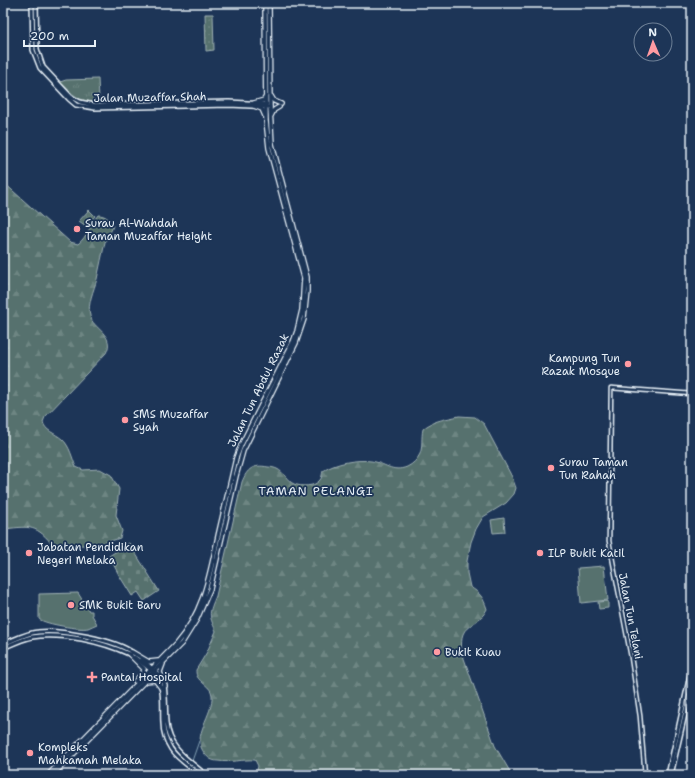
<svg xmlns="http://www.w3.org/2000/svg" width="695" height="778" font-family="'Shantell Sans',sans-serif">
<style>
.grass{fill:url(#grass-dots);stroke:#9fb1b3}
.forest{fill:url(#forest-firs);stroke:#9fb1b3}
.cemetery{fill:url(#cemetery-stones);stroke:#9fb1b3}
.park{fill:url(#park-tufts);stroke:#9fb1b3}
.garden{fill:#56716e;stroke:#9fb1b3}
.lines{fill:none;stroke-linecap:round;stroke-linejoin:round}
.stream{stroke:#83a0b4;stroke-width:1}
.minor-casing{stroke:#e8f1f8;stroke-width:5.5}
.major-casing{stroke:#e8f1f8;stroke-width:6}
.highway-casing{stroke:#e8f1f8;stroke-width:6}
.minor{stroke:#1d3557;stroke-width:2.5}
.major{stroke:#1d3557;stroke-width:3}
.highway{stroke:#1d3557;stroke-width:3.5}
.poi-dot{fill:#ff9aa2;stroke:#1d3557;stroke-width:1.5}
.labels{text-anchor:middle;stroke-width:3.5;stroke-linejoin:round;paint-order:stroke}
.street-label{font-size:11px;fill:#e8f1f8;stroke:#1d3557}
.poi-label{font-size:11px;fill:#e8f1f8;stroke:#1d3557;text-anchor:start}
.neighbourhood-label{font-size:12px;letter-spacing:1px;fill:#e8f1f8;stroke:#1d3557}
</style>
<defs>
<pattern id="grass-dots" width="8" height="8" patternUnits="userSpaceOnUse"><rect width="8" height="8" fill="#56716e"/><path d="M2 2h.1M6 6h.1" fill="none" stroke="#6e8683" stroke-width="1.8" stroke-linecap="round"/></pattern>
<pattern id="forest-firs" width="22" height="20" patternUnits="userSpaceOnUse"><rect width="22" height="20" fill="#56716e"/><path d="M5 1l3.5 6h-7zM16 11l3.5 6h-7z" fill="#6e8683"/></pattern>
<pattern id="cemetery-stones" width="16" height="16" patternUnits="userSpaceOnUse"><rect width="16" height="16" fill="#56716e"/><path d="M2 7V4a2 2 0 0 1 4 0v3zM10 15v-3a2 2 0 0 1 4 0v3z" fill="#6e8683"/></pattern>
<pattern id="park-tufts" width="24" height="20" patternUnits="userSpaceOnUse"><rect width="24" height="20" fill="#56716e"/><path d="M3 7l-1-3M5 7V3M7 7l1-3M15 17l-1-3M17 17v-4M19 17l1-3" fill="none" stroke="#6e8683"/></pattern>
</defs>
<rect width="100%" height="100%" fill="#1d3557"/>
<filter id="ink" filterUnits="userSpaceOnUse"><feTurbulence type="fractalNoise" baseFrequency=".025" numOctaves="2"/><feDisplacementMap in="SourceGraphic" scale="8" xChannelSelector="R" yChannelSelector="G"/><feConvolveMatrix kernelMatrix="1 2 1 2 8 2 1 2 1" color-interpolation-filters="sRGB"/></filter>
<g filter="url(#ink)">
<!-- grass -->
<path class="grass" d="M205,14H213L214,50L206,51Z"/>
<!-- forest -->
<path class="forest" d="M3,182L70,242L78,244C87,237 91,224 98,215C105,215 110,219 113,226C111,232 107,237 105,242C102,254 100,267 97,279C94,290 87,304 90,316C92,328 116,335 106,353L45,417L43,422C45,431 55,433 62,439C70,446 72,458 76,467L83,470L100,469L111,475L119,489L116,515L122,531L120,538C95,547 77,546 51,543C35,523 26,527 3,529Z
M459,416L475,417L484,424L512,477L516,488L514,494L506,503L483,517L476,529L471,542L467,561V573L470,587C480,593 483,597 487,609C481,622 466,625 463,634C461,638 462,645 461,650L495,746L512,775H256L258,766L255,760C243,759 230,763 218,761C212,761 208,758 205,754C190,736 214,715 212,695C211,686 200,683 197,676C196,674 196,672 196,670L207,652L216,631C208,614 209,613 216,596L242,482C247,469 253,464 268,467C271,467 275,468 277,469C284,472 287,481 294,484C301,487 315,487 320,480C322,478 322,474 323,471C336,463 356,459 371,461C385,463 392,473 407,467C413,464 417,460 420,454C423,446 421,438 423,429C433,420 447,419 459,416Z"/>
<!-- cemetery -->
<path class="cemetery" d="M129,543L159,591L144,601L138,592L132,596L119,575L109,556Z"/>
<!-- park -->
<path class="park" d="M98,79L99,99L96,102C78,102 73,94 60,82L66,80Z
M89,210L95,216L86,226L79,221Z"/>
<!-- garden -->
<path class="garden" d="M504,518L505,532L493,533L491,520Z
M604,566L608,600L581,603L578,568Z
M78,593L89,611H92V615L97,624C94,625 91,627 88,628C80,630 45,624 39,619V594Z
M608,601V608L599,609L598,602Z"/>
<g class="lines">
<!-- stream -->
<path class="stream" d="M192,761L199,741
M187,775L188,772"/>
<!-- minor casing -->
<g class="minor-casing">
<path id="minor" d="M645,775L640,716L631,657L609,541L611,388L692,394"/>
</g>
<!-- major casing -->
<g class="major-casing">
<path id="major" d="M32,3L33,50L40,68L69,99L76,105L95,108L229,105L270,107
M36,3L37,49L43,67L71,97L80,102L94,105L229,102L267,104
M3,644C14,640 26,633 38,632C60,629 116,640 133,653
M3,648C12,644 22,639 32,637C61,632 103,642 129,654
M134,657C142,663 152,669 157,677C165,690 162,708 163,723C163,732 166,741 171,749C177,759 191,767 200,775
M141,659L155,671L161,678
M164,685C166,698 165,710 166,723C168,748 188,760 206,775
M668,775L692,666
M671,775L692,684"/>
</g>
<!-- highway casing -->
<g class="highway-casing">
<path id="highway" d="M271,96L274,101L281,104
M254,103L264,100L266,96
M254,106L262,109L265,116
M271,116L274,110L279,107
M132,652L149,662L158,661
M129,654L144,669L143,673L135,681
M163,664L160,672L165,686
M146,681L155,680L162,689
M48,775L176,644C204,611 209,578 218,536C224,510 230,484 236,458L241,445L293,342L297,331L302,310L304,278L269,148L266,121L265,3
M53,775L182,643L197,619L210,589L236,476L243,451L296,343L304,319L307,291V277L272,144L270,107L269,3"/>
</g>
<!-- minor -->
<use href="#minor" class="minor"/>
<!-- major -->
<use href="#major" class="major"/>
<!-- highway -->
<use href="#highway" class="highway"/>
</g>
</g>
<!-- markers -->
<g class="poi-dot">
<circle cx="77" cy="229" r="4"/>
<circle cx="628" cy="364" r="4"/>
<circle cx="125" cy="420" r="4"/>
<circle cx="551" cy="468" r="4"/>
<circle cx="29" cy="553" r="4"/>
<circle cx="540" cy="553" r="4"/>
<circle cx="71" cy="605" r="4"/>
<circle cx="437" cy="652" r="4"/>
<path d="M90 671h4v4h4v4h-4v4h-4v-4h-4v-4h4z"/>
<circle cx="30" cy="753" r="4"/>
</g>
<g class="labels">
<!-- street labels -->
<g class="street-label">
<text transform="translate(150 97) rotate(-1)" y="4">Jalan Muzaffar Shah</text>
<text transform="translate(258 390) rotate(-64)" y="4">Jalan Tun Abdul Razak</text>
<text transform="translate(631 616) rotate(79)" y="4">Jalan Tun Telani</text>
</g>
<!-- poi labels -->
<g class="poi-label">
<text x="85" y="227">Surau Al-Wahdah<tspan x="85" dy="13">Taman Muzaffar Height</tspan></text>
<text x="620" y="362" text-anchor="end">Kampung Tun<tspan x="620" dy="13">Razak Mosque</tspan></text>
<text x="133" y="418">SMS Muzaffar<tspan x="133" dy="13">Syah</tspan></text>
<text x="559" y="466">Surau Taman<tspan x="559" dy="13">Tun Rahah</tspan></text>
<text x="37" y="551">Jabatan Pendidikan<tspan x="37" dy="13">Negeri Melaka</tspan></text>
<text x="548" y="557">ILP Bukit Katil</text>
<text x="79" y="609">SMK Bukit Baru</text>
<text x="445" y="656">Bukit Kuau</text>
<text x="101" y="681">Pantai Hospital</text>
<text x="38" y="751">Kompleks<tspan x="38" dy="13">Mahkamah Melaka</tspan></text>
</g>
<!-- neighbourhood labels -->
<g class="neighbourhood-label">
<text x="316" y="495">TAMAN PELANGI</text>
</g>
</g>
<!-- margin -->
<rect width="695" height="778" fill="none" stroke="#1d3557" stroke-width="16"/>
<rect x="8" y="8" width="679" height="762" fill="none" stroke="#e8f1f8" stroke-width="1.5" filter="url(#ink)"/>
<!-- north arrow -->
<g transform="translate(653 42) rotate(358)"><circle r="19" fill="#1d3557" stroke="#6e8097"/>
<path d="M0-3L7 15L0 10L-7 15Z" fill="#ff9aa2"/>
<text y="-6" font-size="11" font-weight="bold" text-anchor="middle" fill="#e8f1f8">N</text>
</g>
<!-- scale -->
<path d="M24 40v6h71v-6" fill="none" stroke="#e8f1f8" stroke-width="2"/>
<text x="30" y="40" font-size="12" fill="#e8f1f8" stroke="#1d3557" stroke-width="3" paint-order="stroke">200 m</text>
</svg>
